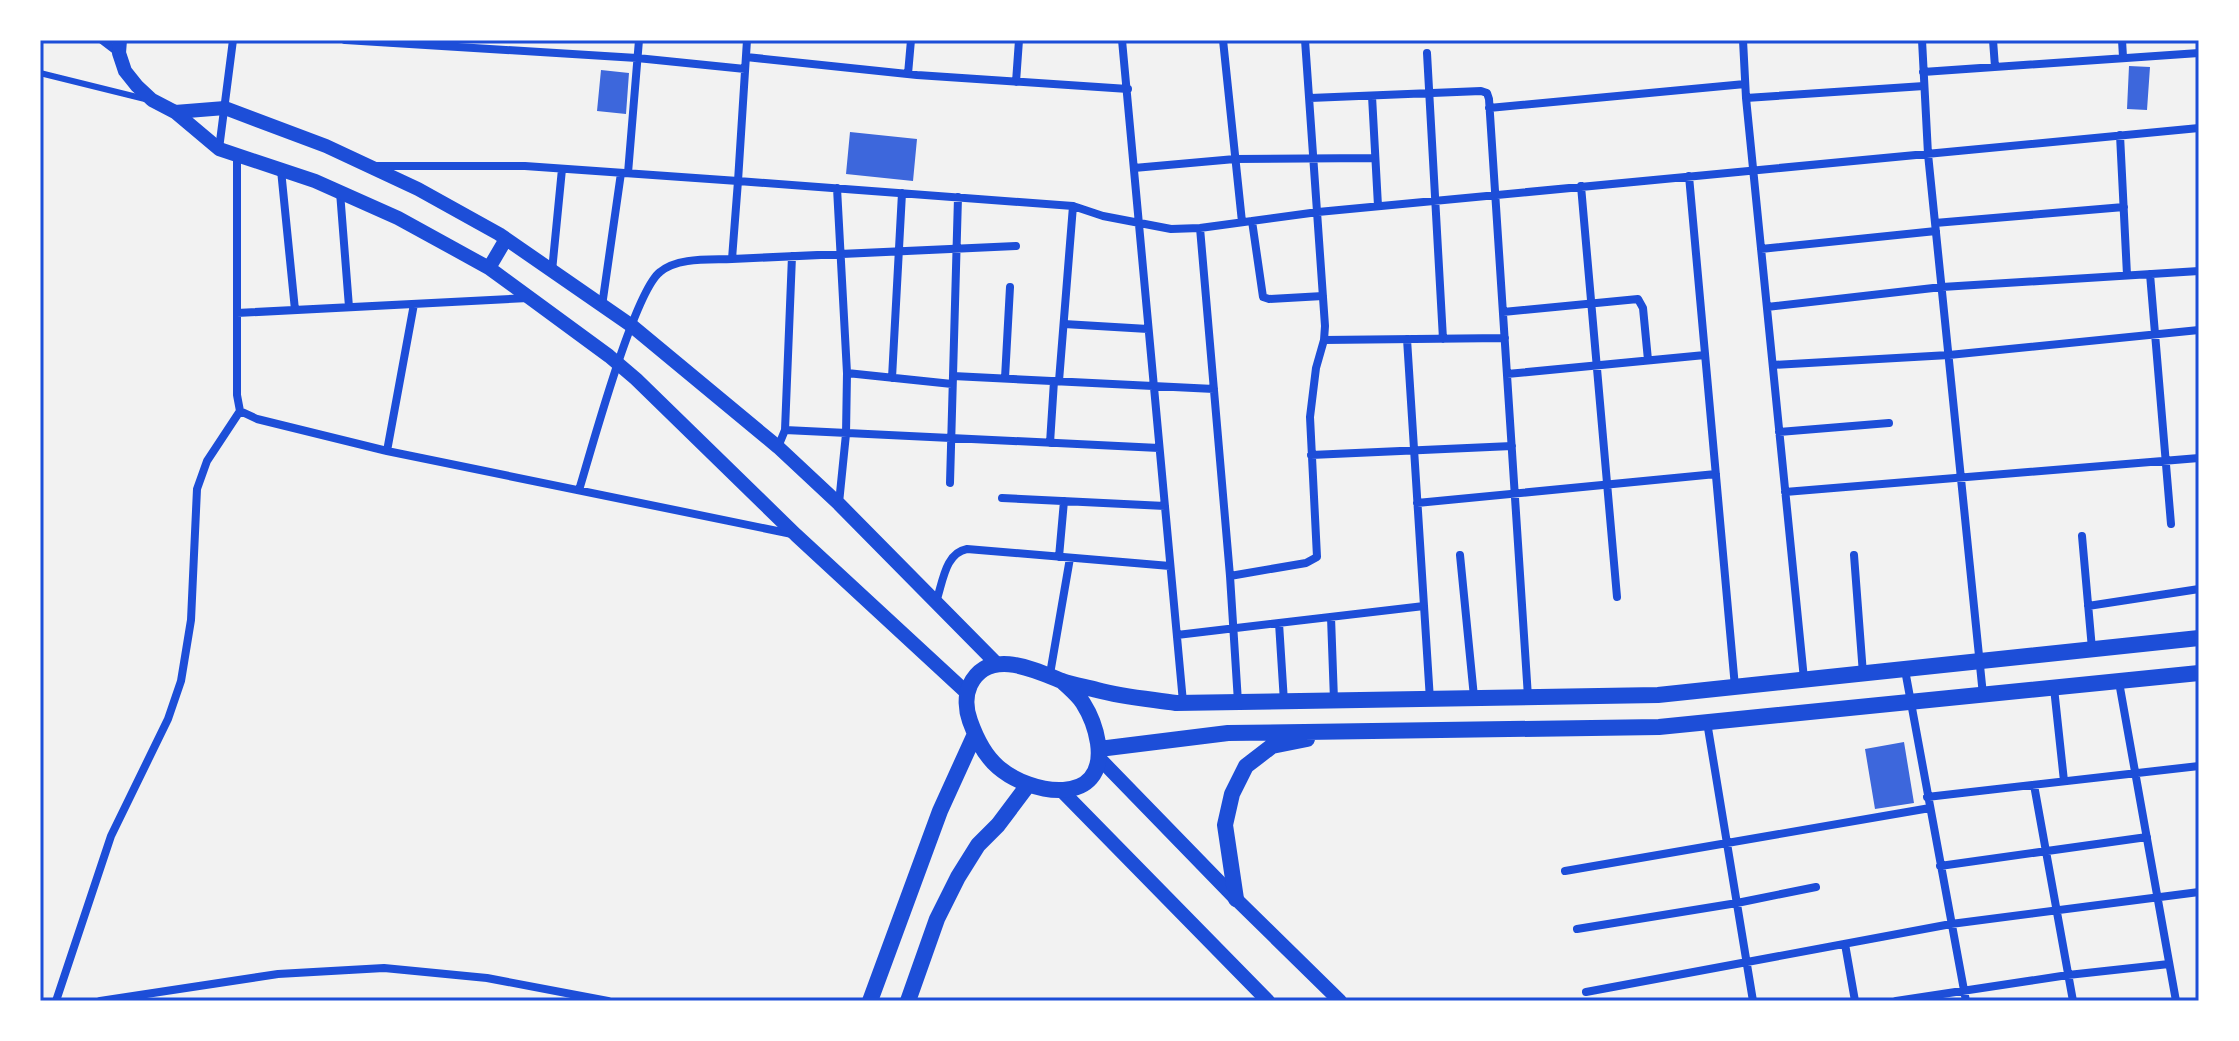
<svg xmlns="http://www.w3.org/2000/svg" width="2239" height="1041" font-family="Manrope,sans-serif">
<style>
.building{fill:#3d67dc}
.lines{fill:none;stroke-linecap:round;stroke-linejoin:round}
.service{stroke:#1d4ed8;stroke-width:6}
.minor{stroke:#1d4ed8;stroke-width:8}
.tertiary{stroke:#1d4ed8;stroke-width:14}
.secondary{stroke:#1d4ed8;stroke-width:16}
.neatline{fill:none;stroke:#1d4ed8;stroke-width:3}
</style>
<rect width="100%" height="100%" fill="#f2f2f2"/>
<!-- building -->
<path class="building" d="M2129,66L2150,67L2147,110L2127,109Z
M601,70L629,73L626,114L597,111Z
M850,132L917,139L913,181L846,174Z
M1904,742L1914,803L1875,809L1865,749Z"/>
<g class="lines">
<!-- service -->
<path class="service" d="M40,73L145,99"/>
<!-- minor -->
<path class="minor" d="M102,40L119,53
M345,40L637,58L745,69
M1122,40L1183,702
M1223,40L1242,222
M1743,40L1746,98L1804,679
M1922,40L1928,154L1983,695
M1993,40L1995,67
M2122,40L2123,57
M1427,53L1443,339
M746,57L917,75L1128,89
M1923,72L2199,53
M908,74L911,40
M1016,82L1019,40
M1372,96L1378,206
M1310,98L1481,91L1487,93L1489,99L1528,697
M1746,98L1924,86
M1489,108L1745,84
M2120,135L2127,275
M219,149L233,40
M237,155V395L240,411L257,419L387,451L792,534
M376,166H525L738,181L747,40
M1134,168L1235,159L1375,158
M281,170L295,310
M628,173L639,40
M1689,176L1735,687
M1581,186L1617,597
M837,188L847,373L846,434L839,503
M340,192L349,307
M1252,221L1263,297L1269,299L1323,296
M1935,223L2124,207
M1200,228L1230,576L1238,702
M1761,249L1936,231
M732,259L1016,246
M552,271L562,169
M2150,274L2171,524
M602,306L621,173
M1767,307L1942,287L2199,271
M1503,312L1638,299L1643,308L1648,360
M237,313L528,298
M1064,324L1148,329
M1407,339L1430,700
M1324,340L1505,338
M1773,365L1949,355L2199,330
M847,373L952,384
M1507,374L1705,355
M953,376L1214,389
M892,378L902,193
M1005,378L1010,287
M1059,381L1073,206
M785,430L1159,448
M1779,432L1889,423
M1050,443L1054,381
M778,447L785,430L792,256
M387,451L414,304
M1311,455L1512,446
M950,483L958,197
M579,490C591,451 634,292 660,272C678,257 710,260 732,259L738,181L1073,206L1103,216L1171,229L1200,228L1318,212L2199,128
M1785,492L2199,458
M1002,498L1165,506
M1417,503L1716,474
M2082,536L2092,649
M1460,555L1474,697
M1854,555L1863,674
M1059,557L1064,501
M1230,576L1306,563L1317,557L1310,417L1316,368L1324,340L1325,326L1305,40
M936,602C943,582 945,553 967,549L1170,566
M2088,606L2199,589
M1331,617L1334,700
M1279,623L1284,702
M1177,635L1424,606
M1905,670L1966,1001
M1050,674L1070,558
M2119,682L2176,1001
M2054,688L2064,781
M1707,722L1753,1001
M2034,785L2073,1001
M1927,797L2199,766
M1940,866L2147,837
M1565,871L1930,808
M1577,929L1737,903L1816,887
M1845,944L1855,1001
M1586,992L1951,924L2199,892
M56,1001L111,836L168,719L181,681L191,620L197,489L207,461L240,411
M100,1001L278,974L384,968L487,978L608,1001
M1896,1001L2068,975L2169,964"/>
<!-- tertiary -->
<path class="tertiary" d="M120,40L119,53L125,71L137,86L152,100L175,112L219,149L315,181L398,218L489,268L609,356L636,379L796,535L967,693
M175,112L225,108L326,146L418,189L499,234L632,326L778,447L839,504L998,665
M489,268L506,239
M1099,758L1236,899L1340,1001
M1061,790L1268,1001"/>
<!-- secondary -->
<path class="secondary" d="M1062,681C1069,688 1078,695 1083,703C1090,714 1096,730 1098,743C1107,808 1030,795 998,767C984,755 976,738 970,721C966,710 965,696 970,685C988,647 1035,670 1062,681C1073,685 1086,687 1097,690C1123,697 1149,699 1176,703L1658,695L2199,638
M1099,749L1228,733L1659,727L2199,673
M1236,899L1225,825L1232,794L1246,766L1272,746L1307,739
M870,1001L940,811L975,734
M908,1001L937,919L958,877L978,845L998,825L1028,785"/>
</g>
<!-- border -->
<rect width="2239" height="1041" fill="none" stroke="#ffffff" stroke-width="84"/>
<rect x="42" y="42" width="2155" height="957" class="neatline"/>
</svg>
